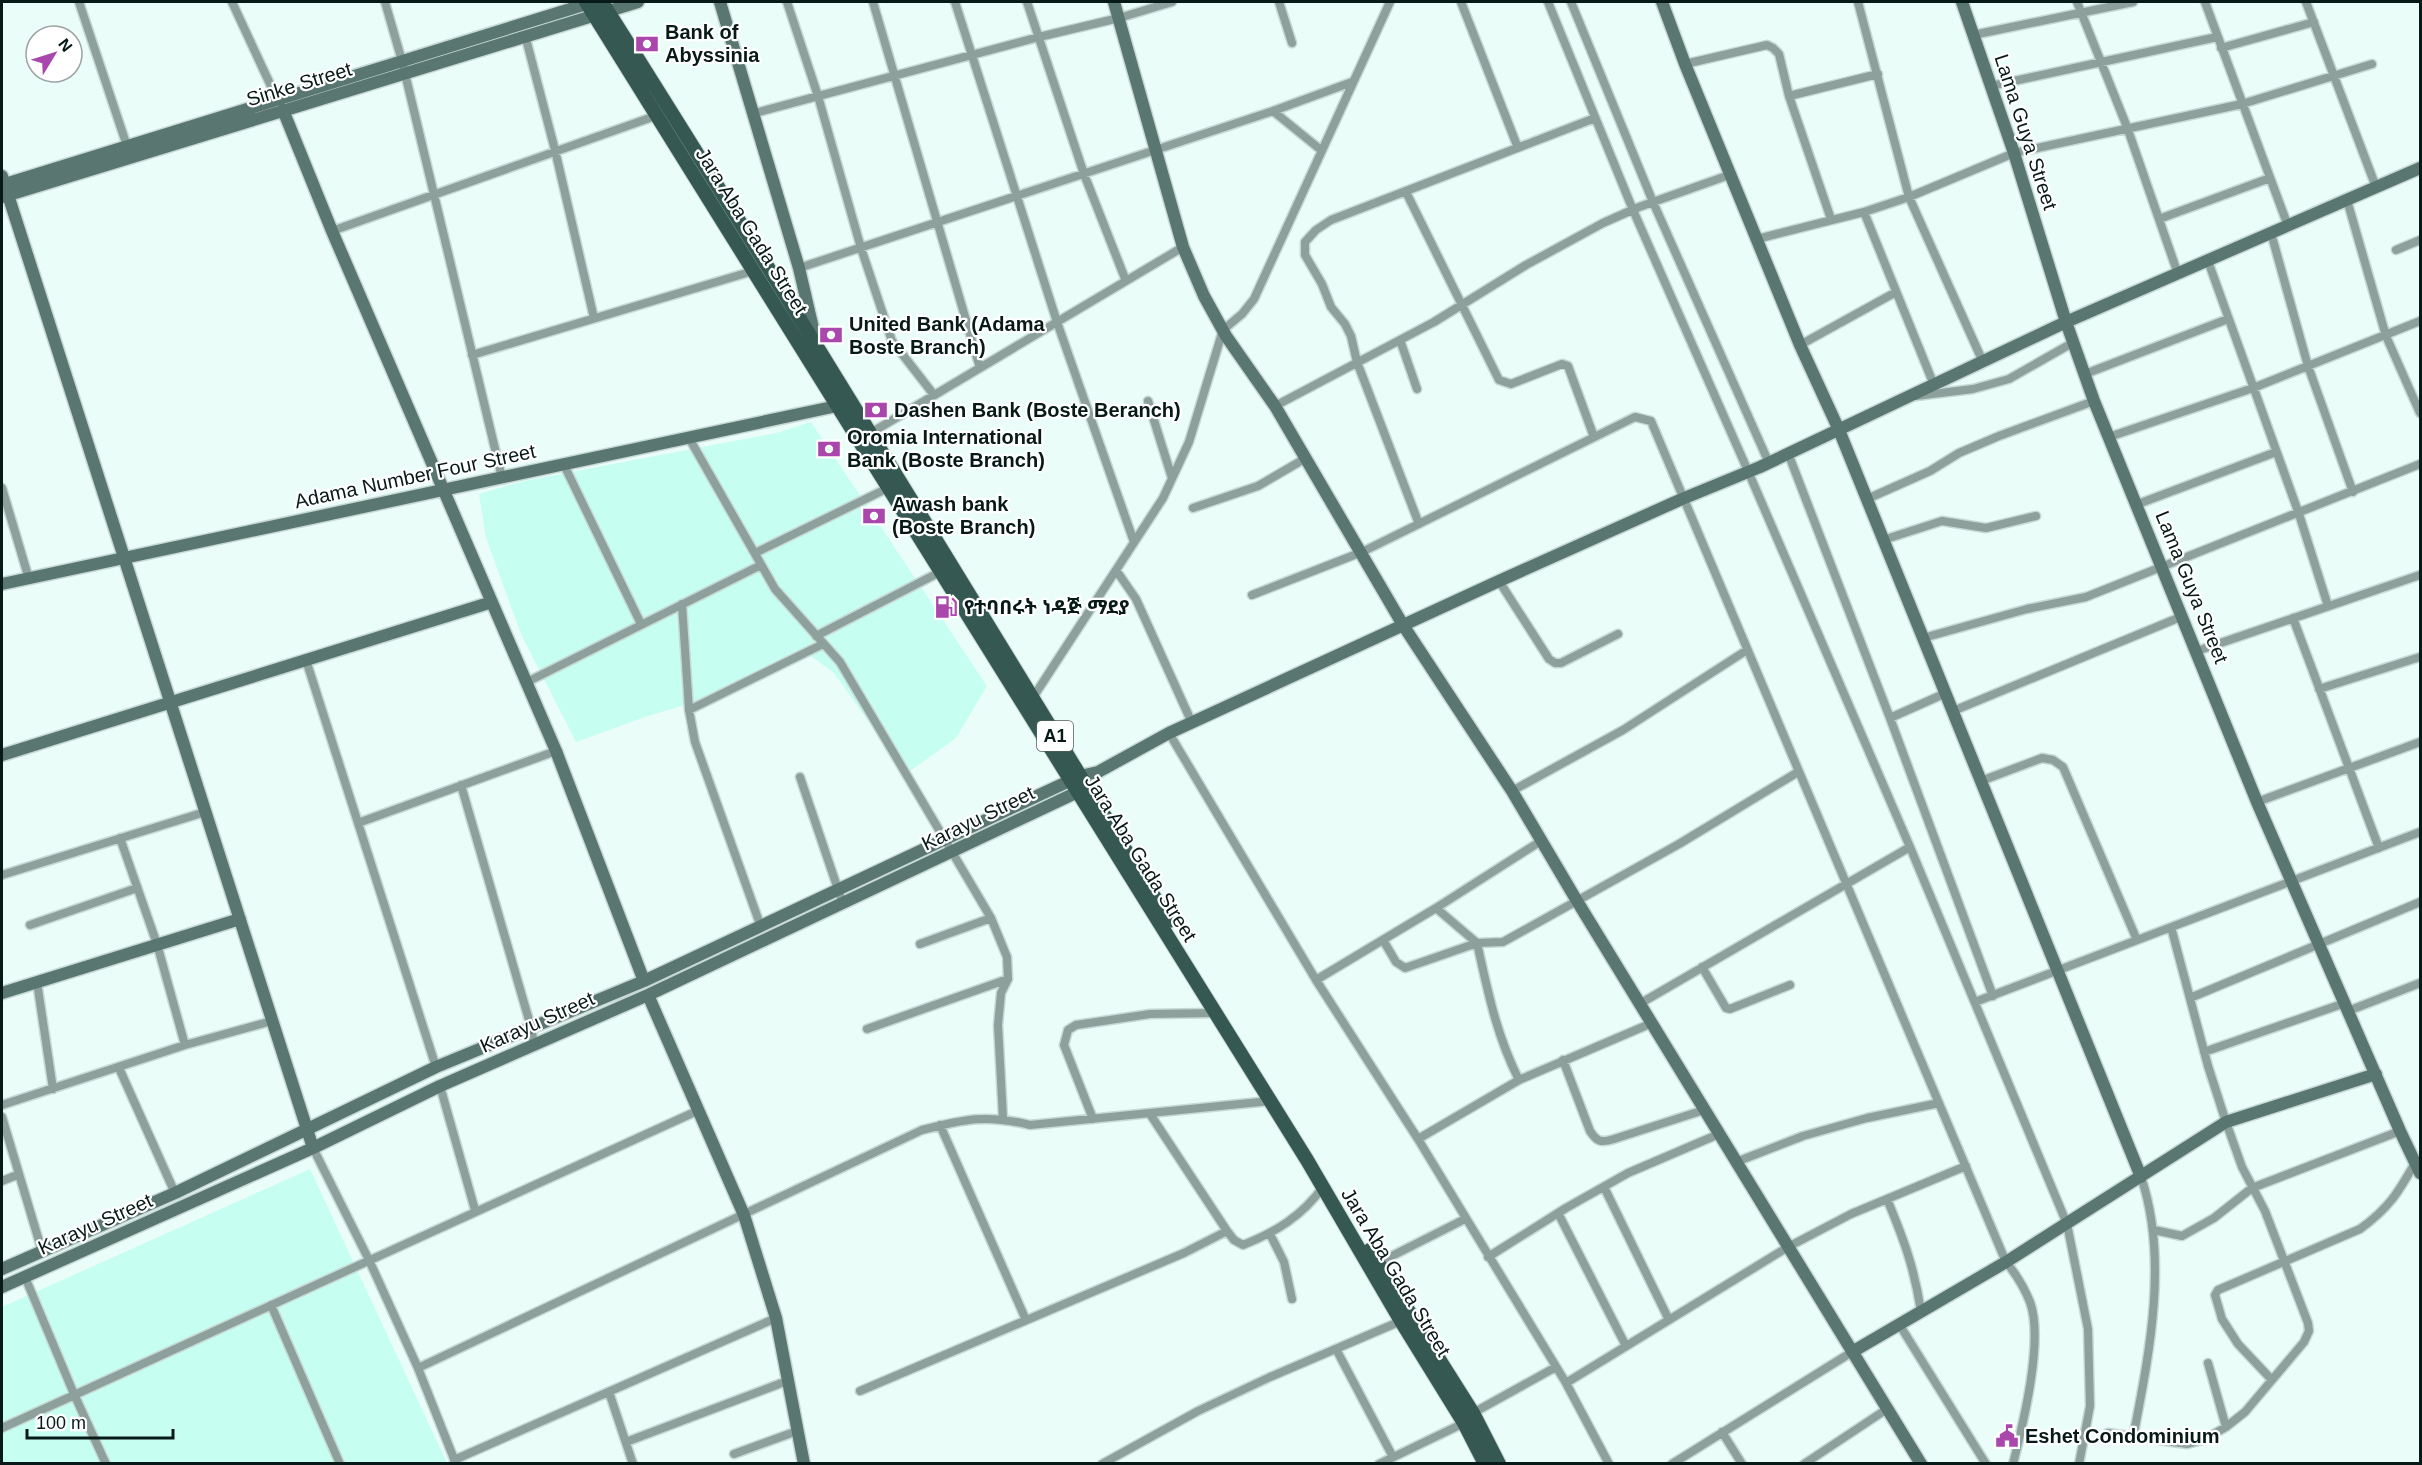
<svg xmlns="http://www.w3.org/2000/svg" width="2422" height="1465" font-family="Helvetica,'Noto Sans Ethiopic',sans-serif">
<style>
.built{fill:#c6fef2}
.lines{fill:none;stroke-linecap:round;stroke-linejoin:round}
.street-casing{stroke:#c7d9d5;stroke-width:11}
.secondary-casing{stroke:#c7d9d5;stroke-width:15}
.primary-casing{stroke:#c7d9d5;stroke-width:16}
.street{stroke:#8da09c;stroke-width:8}
.secondary{stroke:#5a7670;stroke-width:12}
.primary{stroke:#365852;stroke-width:14}
.labels{text-anchor:middle;stroke-width:4.5;stroke-linejoin:round;paint-order:stroke}
.shield{fill:#fff;stroke:#525f5d;stroke-width:1.5}
.shield-label{font-size:18px;font-weight:bold;fill:#081a17}
.poi-label{font-size:20px;font-weight:bold;fill:#081a17;stroke:#fff;text-anchor:start}
.street-label{font-size:20px;fill:#081a17;stroke:#fff}
</style>
<rect width="100%" height="100%" fill="#ebfdf9"/>
<!-- built -->
<path class="built" d="M811,422L987,686L956,738L906,774L834,673L806,652L743,687L645,717L576,742L521,634L486,538L479,494L524,481L776,433Z
M310,1169L447,1463H2V1307Z"/>
<g class="lines">
<!-- street casing -->
<g class="street-casing">
<path id="street" d="M79,2L127,146
M232,2L277,99
M385,2L402,61L502,478
M787,2L818,96L861,248L892,341L934,395
M873,2L980,368
M955,2L1057,322L1134,542
M1027,2L1084,174L1126,281
M1279,2L1292,43
M1461,2L1518,148
M1548,2L1633,210L1748,471L1910,847L2067,1224L2088,1329L2090,1406L2079,1464
M1571,2L1653,202L1769,463
M1858,2L1909,197L1983,362
M2077,2L2127,127L2178,274
M2205,2L2288,226
M2306,2L2376,187
M525,35L555,150L594,318
M1973,35L2133,2
M2221,48L2314,22
M1685,64L1767,45L1773,48L1779,54L1789,96L1831,219
M1991,86L2217,37
M1789,96L1878,74
M1273,111L1321,150
M755,113L1039,37L1119,18L1172,2
M1406,192L1499,380L1511,384L1562,364L1568,366L1594,437
M2347,200L2386,336L2420,413
M1864,212L1934,385
M2159,219L2270,178
M332,231L658,115
M2271,233L2308,366L2353,492
M1757,239L1864,212L1909,197L2014,153L2242,104L2372,64
M2396,250L2420,240
M2208,261L2299,514L2328,606
M799,268L1273,111L1352,82
M1400,340L1417,389
M1800,345L1896,292
M472,355L753,271
M2085,374L2228,319
M1916,396L1973,389L2009,379L2074,342
M1148,401L1172,478
M1275,406L1434,322L1526,265L1603,223L1639,207L1732,174
M869,434L1183,247
M2109,437L2253,388L2420,321
M689,438L775,589L840,662L991,918L1007,957L1008,979L1001,993L998,1025L1003,1118
M1788,453L1890,718L1993,996
M564,465L641,624
M2,488L29,579
M1867,499L1930,471L1959,453L1999,436L2094,401
M2138,504L2276,452
M1193,508L1258,486L1306,458
M1419,524L1357,362L1351,336L1345,324L1331,307L1322,284L1305,255V242L1316,230L1331,220L1595,118
M1883,540L1942,521L1986,528L2036,516
M755,553L888,488
M1116,570L1136,599L1192,723
M1499,581L1549,659L1555,663H1561L1618,634
M1252,595L1362,552L1635,417L1651,421L2006,1262C2016,1274 2024,1287 2030,1302C2044,1340 2023,1424 2013,1464
M682,604L689,710L695,742L761,927
M2293,618L2379,848
M816,636L940,572
M1923,638L2027,609L2086,597L2420,464
M2197,651L2420,575
M306,660L436,1067
M527,682L761,565
M2319,689L2420,657
M1032,699L1163,498L1189,442L1223,330L1242,314L1254,299L1390,2
M689,710L823,644
M1953,711L2183,616
M1890,718L1946,693
M1169,733L1316,980L1418,1139L1566,1383L1609,1464
M800,777L843,904
M1981,781L2042,758L2053,760L2063,767L2137,940
M461,785L531,1027L534,1044
M1512,791L1623,730L1747,650
M2257,802L2420,742
M358,823L556,751
M120,838L157,944L185,1045
M2,875L205,812
M1436,908L1477,943L1503,942L1679,844L1798,772
M30,925L137,888
M1383,940L1396,962L1405,968L1477,943
M1477,943C1488,992 1496,1034 1519,1080
M920,944L991,918
M1702,967L1726,1008L1730,1009L1790,985
M1316,980L1436,908L1541,841
M37,982L53,1089
M2190,998L2420,902
M1975,1002L2420,832
M1641,1003L1910,847
M2348,1011L2420,983
M867,1029L1008,979
M2204,1052L2345,1003
M1563,1060L1590,1131C1597,1142 1601,1143 1614,1139L1704,1110
M119,1068L175,1193
M440,1086L475,1210
M2,1105L185,1045L272,1021
M1150,1114L1227,1231L1234,1240L1243,1245C1276,1232 1302,1216 1323,1187
M2,1117L42,1251
M1093,1119L1064,1045L1068,1030L1076,1025L1150,1014L1215,1013
M940,1125L1026,1320
M1418,1139L1519,1080L1652,1023
M313,1148L369,1260L418,1368L456,1464
M1736,1162L1803,1136L1867,1118L1939,1103
M2,1181L17,1175
M1604,1187L1669,1320
M1887,1199C1904,1240 1914,1267 1921,1311
M1558,1213L1626,1346
M2154,1230L2182,1236L2214,1218L2252,1188L2400,1131
M1270,1234L1284,1262L1292,1299
M1488,1257L1566,1208L1628,1173L1719,1134
M1378,1263L1465,1219
M25,1277L74,1394L106,1464
M271,1305L340,1464
M1899,1324L1986,1464
M1336,1349L1393,1457
M2208,1363L2226,1427
M418,1368L922,1130C965,1119 986,1114 1030,1125L1270,1101
M2272,1380L2238,1344L2222,1319L2215,1295L2218,1290L2360,1229C2389,1208 2398,1193 2415,1163
M1566,1383L1788,1247L1851,1214L1966,1166
M860,1391L1184,1253L1227,1231
M609,1392L633,1464
M1473,1413L1556,1367
M2,1428L697,1111
M1722,1432L1742,1464
M2108,1433L2187,1444L2203,1440L2226,1427L2245,1412L2304,1342L2309,1331L2308,1323L2265,1211L2242,1167L2226,1122L2208,1066L2171,927
M2133,1438C2149,1355 2169,1259 2141,1177
M626,1442L787,1381
M734,1454L797,1431
M454,1460L776,1318
M1102,1464L1198,1411L1270,1377L1401,1321
M1379,1464L1464,1423
M1672,1464L1852,1352
M1804,1464L1887,1409"/>
</g>
<!-- secondary casing -->
<g class="secondary-casing">
<path id="secondary" d="M720,2L799,268L816,341
M1114,2L1183,247L1204,296L1226,336L1275,406L1403,625L1512,791L1577,901L1921,1464
M1662,2L1685,64L1800,345L1839,430L2141,1177
M1962,2L2014,153L2066,322L2094,401L2257,802L2400,1131L2420,1173
M283,110L332,231L556,751L644,981
M2,176L313,1148
M2,185L593,2
M2,197L638,2
M2,584L837,406
M2,755L492,602
M2,993L240,919
M648,995L744,1215L776,1318L804,1464
M2,1269L175,1193L436,1067L644,981L1037,796L1080,776L1098,772L1169,733L1499,581L1682,499L1760,467L2066,322L2420,168
M2,1287L313,1148L440,1086L648,995L1084,789
M1852,1352L2006,1262L2226,1122L2376,1074"/>
</g>
<!-- primary casing -->
<g class="primary-casing">
<path id="primary" d="M586,2L1307,1160L1401,1321L1464,1423L1485,1464
M602,2C794,306 981,614 1169,921
M1370,1250L1473,1413L1499,1464"/>
</g>
<!-- street -->
<use href="#street" class="street"/>
<!-- secondary -->
<use href="#secondary" class="secondary"/>
<!-- primary -->
<use href="#primary" class="primary"/>
</g>
<!-- icons -->
<defs>
<g id="bank-bare" transform="scale(1.8)"><path d="M-6-4H6V4H-6ZM0-2.3a2.3 2.3 0 1 0 0 4.6a2.3 2.3 0 1 0 0-4.6Z" fill="#aa47ad" stroke="#fff" stroke-width="2.5" paint-order="stroke"/></g>
<g id="fuel-bare" transform="scale(1.8)"><path d="M-5.5-6h7V0h2V4h1.3V-2.5L3-4.5l.8-.8L6-3V5H2.5V1h-1V6h-7ZM-4.2-4.7v3.2H.2V-4.7Z" fill="#aa47ad" stroke="#fff" stroke-width="2.5" paint-order="stroke"/></g>
<g id="civic-bare" transform="scale(1.8)"><path d="M-.6-6.5H3V-4.5H.6V-3L4-1V1h2V6H-6V1h2V-1L-.6-3ZM-1.2 2.5V6h2.4V2.5Z" fill="#aa47ad" stroke="#fff" stroke-width="2.5" paint-order="stroke"/></g>
</defs>
<g fill-rule="evenodd">
<use href="#bank-bare" x="647" y="44"/>
<use href="#bank-bare" x="831" y="335"/>
<use href="#bank-bare" x="876" y="410"/>
<use href="#bank-bare" x="829" y="449"/>
<use href="#bank-bare" x="874" y="516"/>
<use href="#fuel-bare" x="946" y="607"/>
<use href="#civic-bare" x="2007" y="1436"/>
</g>
<g class="labels">
<!-- shield labels -->
<rect class="shield" x="1037" y="721" width="36" height="30" rx="4.5"/>
<g class="shield-label">
<text x="1055" y="742">A1</text>
</g>
<!-- poi labels -->
<g class="poi-label">
<text x="665" y="39">Bank of<tspan x="665" dy="23">Abyssinia</tspan></text>
<text x="849" y="331">United Bank (Adama<tspan x="849" dy="23">Boste Branch)</tspan></text>
<text x="894" y="417">Dashen Bank (Boste Beranch)</text>
<text x="847" y="444">Oromia International<tspan x="847" dy="23">Bank (Boste Branch)</tspan></text>
<text x="892" y="511">Awash bank<tspan x="892" dy="23">(Boste Branch)</tspan></text>
<text x="964" y="614">የተባበሩት ነዳጅ ማደያ</text>
<text x="2025" y="1443">Eshet Condominium</text>
</g>
<!-- street labels -->
<g class="street-label">
<text transform="translate(299 84) rotate(-17)" y="7">Sinke Street</text>
<text transform="translate(2026 132) rotate(72)" y="7">Lama Guya Street</text>
<text transform="translate(752 231) rotate(58)" y="7">Jara Aba Gada Street</text>
<text transform="translate(415 476) rotate(-12)" y="7">Adama Number Four Street</text>
<text transform="translate(2192 587) rotate(68)" y="7">Lama Guya Street</text>
<text transform="translate(978 818) rotate(-26)" y="7">Karayu Street</text>
<text transform="translate(1141 858) rotate(58)" y="7">Jara Aba Gada Street</text>
<text transform="translate(537 1022) rotate(-24)" y="7">Karayu Street</text>
<text transform="translate(95 1224) rotate(-24)" y="7">Karayu Street</text>
<text transform="translate(1396 1272) rotate(59)" y="7">Jara Aba Gada Street</text>
</g>
</g>
<!-- border -->
<rect width="2422" height="1465" fill="none" stroke="#081a17" stroke-width="6"/>
<!-- north arrow -->
<g transform="translate(54 54) rotate(52)"><circle r="28" fill="#ffffff" stroke="#9ca3a2" stroke-width="1.5"/>
<path d="M0-4.5L10 22L0 15L-10 22Z" fill="#aa47ad"/>
<text y="-9" font-size="16" font-weight="bold" text-anchor="middle" fill="#081a17">N</text>
</g>
<!-- scale -->
<path d="M27 1429v9h146v-9" fill="none" stroke="#081a17" stroke-width="3"/>
<text x="36" y="1429" font-size="18" fill="#081a17" stroke="#ffffff" stroke-width="4.5" paint-order="stroke">100 m</text>
</svg>
